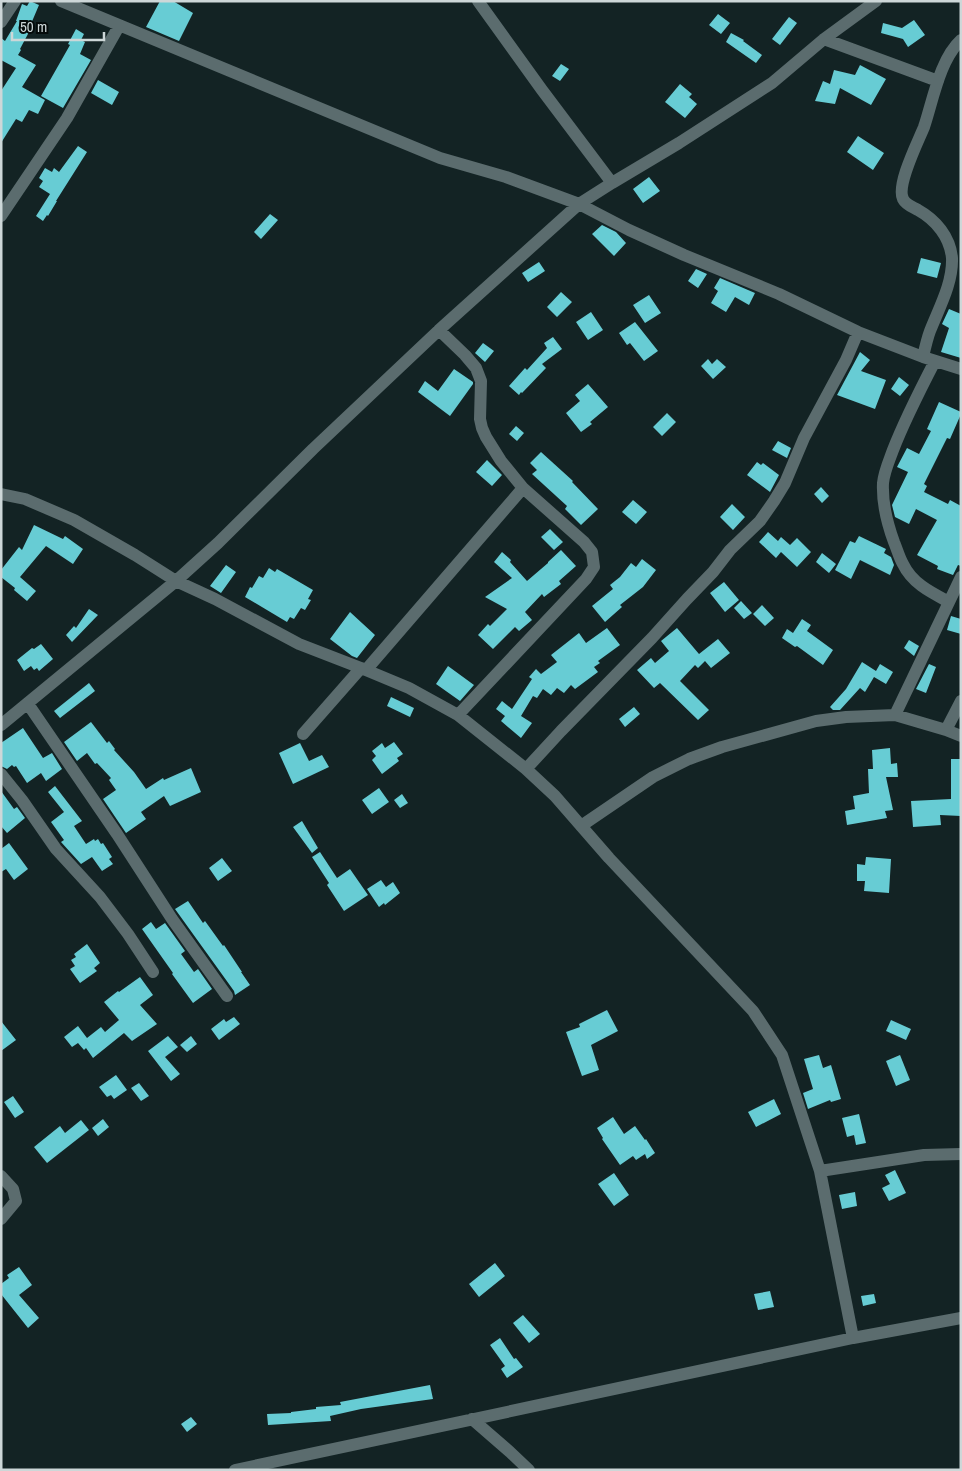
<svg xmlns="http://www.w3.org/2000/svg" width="962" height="1471" font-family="'Archivo Narrow',sans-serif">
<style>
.building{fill:#67ccd4}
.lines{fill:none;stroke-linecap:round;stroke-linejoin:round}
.street{stroke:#5b6c6e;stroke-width:12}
</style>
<rect width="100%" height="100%" fill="#132324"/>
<!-- building -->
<path class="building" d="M30,1L39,5L28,31L29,32L20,49L21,50L18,55L36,65L22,87L45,100L38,114L29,110L22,122L16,119L1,143V91L16,68L1,60V38L5,41L17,21H16L22,4L27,6Z
M160,1H173L193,13L179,41L146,27Z
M718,14L730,23L721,34L709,25Z
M789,17L797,23L780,45L772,39Z
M914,20L925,35L908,47L903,39L881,33L883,23L902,28Z
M76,29L84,34L81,40L85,42L80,54L91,60L63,108L41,96L70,45L68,44Z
M731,33L744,40L743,41L762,55L756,63L726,42Z
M561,64L569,69L560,81L552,76Z
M860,65L886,79L871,105L840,88L835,104L815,101L823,81L830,84L834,70L855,75Z
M98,80L119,92L112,105L91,93Z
M680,84L692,94L689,97L697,104L685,118L665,102Z
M858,136L884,153L873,170L847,152Z
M78,146L87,152L56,201H57L48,216L47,215L43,221L36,216L50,194L39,187L43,181L39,178L45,168L52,172L54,168L59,172Z
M649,177L660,191L643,203L633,189Z
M270,214L278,220L261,239L254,232Z
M602,225L616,232L626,243L614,256L592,234Z
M921,258L941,263L937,278L917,273Z
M539,262L545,271L528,282L522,273Z
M696,269L707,274L698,288L688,281Z
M720,278L755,293L749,305L735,297L726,312L711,303L718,291L714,288Z
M561,292L572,302L557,317L547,307Z
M649,295L661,313L645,323L633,305Z
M949,309L961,314V358L941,352L949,328L942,324Z
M591,312L603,330L588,340L576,322Z
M635,322L658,351L644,361L630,343L627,345L619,333Z
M553,337L562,349L542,364L546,368L522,393L521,392L519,395L509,386L525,368L527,370L547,348L544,343Z
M483,343L494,351L485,362L475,353Z
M860,352L870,360L861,371L886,380L875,409L837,395Z
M708,359L712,364L717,359L726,367L713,379L701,366Z
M454,369L473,382V384L450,416L418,392L425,381L438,391Z
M899,377L909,385L900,396L891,389Z
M588,384L608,407L590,422L592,424L581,432L566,413L580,401L575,395Z
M939,402L961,412V414L950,439L947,438L924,484L927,486L924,492L948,504L950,500L961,506V566L958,565L953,575L937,569L938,566L917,555L937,520L916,509L909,524L895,517L892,505L908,472L897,467L907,448L919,454L931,431L927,429Z
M667,413L676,422L662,436L653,427Z
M516,426L524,433L517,441L509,434Z
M778,441L791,448L787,458L772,450Z
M541,452L573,481L572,482L598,509L581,525L565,509L567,506L532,474L537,470L530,463Z
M487,460L502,475L492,486L476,472Z
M757,462L761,465L763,463L779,475L770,492L747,475Z
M821,487L829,496L822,503L814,494Z
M633,500L647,512L636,524L622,512Z
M732,504L745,517L733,530L720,517Z
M34,525L63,539L65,536L83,549L73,564L46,546L20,577L36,591L27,601L14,590L15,588L1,577V570L19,547L22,550Z
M550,529L563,542L554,550L541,537Z
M768,532L778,541L781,537L790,545L797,538L811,552L797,567L781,552L776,558L759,542Z
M859,536L886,549L884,553L891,557L894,565L890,575L860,560L851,579L835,570L850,541L855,543Z
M561,550L576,566L559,581L561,584L544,597L542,594L525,612L532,620L519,631L515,627L493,649L478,635L488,624L490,626L507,609L485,597L512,578L494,562L502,552L511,560L510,562L527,581L548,563V562Z
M822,553L836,564L829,573L816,562Z
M642,559L656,570L643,587L620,605L622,607L605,622L592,606L613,589L610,585L620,577L631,563L636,567Z
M226,565L236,572L221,593L210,586Z
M269,568L275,572L277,569L313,590L308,599L311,600L305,610L301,608L294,619L290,617L287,622L245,597L250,587L252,588L259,576L263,578Z
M724,582L739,600L725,612L710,593Z
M741,601L752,613L744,619L734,608Z
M762,605L774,618L765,626L753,614Z
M89,609L98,615L72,642L66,635L74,626L76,628Z
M350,612L375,635L357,658L352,656L330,639Z
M951,616L961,619V634L947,630Z
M802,619L811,625L807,631L833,650L823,665L797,646L795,647L782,638L787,629L793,633Z
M607,628L620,645L598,661L600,663L594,667L598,672L575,689L571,685L564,693L557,688L551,695L543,689L537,698L533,696L521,716L532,723L521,738L501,721L505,716L496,709L502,701L512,709L532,679L529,677L536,669L541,674L557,662L551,655L579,633L586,643Z
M677,628L699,654L718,639L730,653L711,668L705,661L698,668L695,665L680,681L709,710L698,720L660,683L654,688L637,670L651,658L655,663L669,651L661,641Z
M909,640L919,646L914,656L904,648Z
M41,644L53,659L39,671L37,668L34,670L31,666L24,671L17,660L32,648L34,649Z
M862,662L876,671L880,664L893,672L886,684L874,677L865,692L860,688L840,710H833L830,707L846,689Z
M929,664L936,667L926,693L916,689Z
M448,666L474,685L460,701L436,684Z
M89,683L95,691L60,718L54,711Z
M391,697L414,708L410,717L387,706Z
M634,707L640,714L625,727L619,719Z
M91,722L107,743L109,741L115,749L114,750L134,772L146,789L163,778L164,780L191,768L201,792L170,806L164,796L141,812L146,819L126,833L103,799L116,790L109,780L111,778L97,763L95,764L87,753L77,761L64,742Z
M23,728L43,758L52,753L62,769L46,781L41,773L27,783L16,766L14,767L12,765L7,769L1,766V743Z
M394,742L403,754L397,758L399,761L382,774L372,760L376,756L372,751L382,743L385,748Z
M300,743L309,761L322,755L329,767L293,784L279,753Z
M890,748L891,764L897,763L898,777H886L893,810L885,811L887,818L847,825L845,811L855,809L853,796L869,793L868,769H873L872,750Z
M951,759H961V816L940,815L941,825L913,827L911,801L951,799Z
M55,786L82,821L74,826L86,844L94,839L95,841L98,839L101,844L103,843L112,857L109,859L113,864L102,871L92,857L81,864L61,842L64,840L51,822L64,812L48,792Z
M379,788L389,802L372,814L362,800Z
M1,791L14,809L17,807L25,818L7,833L1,826Z
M402,794L408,803L400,808L394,800Z
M302,821L318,848L312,853L293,827Z
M9,843L28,869L14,880L6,869L1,872V849Z
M320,852L337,878L350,869L368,895L344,911L327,885L329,883L312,857Z
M866,857L891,859L889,893L864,891L865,881H857V864L865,865Z
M222,858L232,871L218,881L209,868Z
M381,880L386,887L393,882L400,893L385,905L384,903L379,907L367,889Z
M188,901L203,923L205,921L223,946L224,945L242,972H241L250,985L235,995L234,991L175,909Z
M151,922L156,929L165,923L185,951L181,954L194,972L198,969L212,989L193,1003L172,974L173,973L142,929Z
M87,944L100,963L94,968L97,971L80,983L70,969L75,966L71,960L76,957L74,954Z
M140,977L153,995L140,1005L157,1024L132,1041L124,1033L93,1058L86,1048L84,1050L78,1043L72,1047L64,1037L78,1026L87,1038L101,1027L105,1032L119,1020L104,1002L118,991L119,992Z
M607,1010L618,1031L591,1045L599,1070L582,1076L566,1032L580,1027L579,1024Z
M234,1017L240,1024L219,1040L211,1029L224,1019L226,1022Z
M891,1020L911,1029L906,1040L886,1031Z
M1,1021L16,1040L1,1051Z
M168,1036L178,1047L165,1057L180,1074L171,1081L148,1051Z
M191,1036L197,1044L187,1052L180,1045Z
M819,1055L823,1068L831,1065L841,1099L831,1102L830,1100L808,1109L803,1093L813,1089L804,1059Z
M900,1055L910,1080L896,1086L886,1061Z
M116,1075L127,1090L114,1099L111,1095L107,1097L99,1087Z
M139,1083L149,1096L141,1101L131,1088Z
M13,1096L24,1112L15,1118L4,1102Z
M774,1099L781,1114L756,1127L748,1112Z
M859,1114L866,1143L856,1145L854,1135L847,1137L842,1118Z
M613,1117L624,1134L635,1126L645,1140L646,1139L655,1153L647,1159L645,1154L636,1160L633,1156L620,1165L602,1139L603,1138L597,1128Z
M103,1119L109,1127L98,1136L92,1128Z
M81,1120L89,1130L47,1163L34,1147L60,1126L65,1133Z
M895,1170L906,1193L889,1201L882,1188L890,1184L885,1175Z
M614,1173L629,1195L614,1206L598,1184Z
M855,1192L857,1206L842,1209L839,1195Z
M495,1263L505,1276L479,1297L469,1284Z
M19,1267L32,1285L19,1295L39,1318L28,1328L1,1294V1284L9,1278L7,1275Z
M770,1291L774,1307L758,1310L754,1294Z
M874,1294L876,1303L863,1306L861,1296Z
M523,1315L540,1334L529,1343L513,1323Z
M500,1338L514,1359L516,1358L523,1367L507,1378L501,1369L505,1366L490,1345Z
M430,1385L433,1399L361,1409L330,1416L331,1421L268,1425L267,1414L291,1413V1412L316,1409V1407L341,1405L340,1402Z
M191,1417L197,1424L187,1432L181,1424Z"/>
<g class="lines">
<!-- street -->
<path class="street" d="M61,1L440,158L506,177L579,204L629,230L684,255L779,294L858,332L923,357L961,369
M478,1L542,90L612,183
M1,22L15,1
M824,39L938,81
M1,216L67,118L119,26
M439,330L465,355L476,368L481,381L480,419L482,428L486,437L501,461L523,488L584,542L592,552L594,567L586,579L458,715
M923,357C925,348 927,339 930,331C939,308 953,283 952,258C950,237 936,220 918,210C913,207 906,205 903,199C896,185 918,142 924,127C933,100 940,59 961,40
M935,361C920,390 905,419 893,450C889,461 884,472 883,483C882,504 887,523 894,542C897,549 899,557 903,564C912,583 930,592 949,602
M1,494L25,499L74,520L135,555L176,581L215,599L299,644L361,668L409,688L458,715L526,769L555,796L609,858L753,1011L782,1055L820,1171L853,1338
M366,670L523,488
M28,704L117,834L172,919L227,996
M895,715L961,577
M1,725L176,581L218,543L313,449L439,330L579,204L612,183L679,143L772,83L824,39L876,1
M946,730L961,701
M303,734L361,668
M526,769L561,731L652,638L687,599L713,572L730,550L760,521L774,501L785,483L804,438L846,360L858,332
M1,774L22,800L56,849L100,897L128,934L153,972
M581,826L653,777L689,759L722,747L816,721L846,717L895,715L946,730L961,736
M820,1171L924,1155L961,1154
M1,1176L13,1189L16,1201L1,1219
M472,1419L510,1452L529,1470
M235,1470L853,1338L961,1318"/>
</g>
<!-- border -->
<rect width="962" height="1471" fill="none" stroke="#cdd7d8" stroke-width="5"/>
<!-- scale -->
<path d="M12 32v8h92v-8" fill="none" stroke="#cdd7d8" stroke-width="2.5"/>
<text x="20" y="32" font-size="15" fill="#cdd7d8" stroke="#050b0b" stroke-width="4" paint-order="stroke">50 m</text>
</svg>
